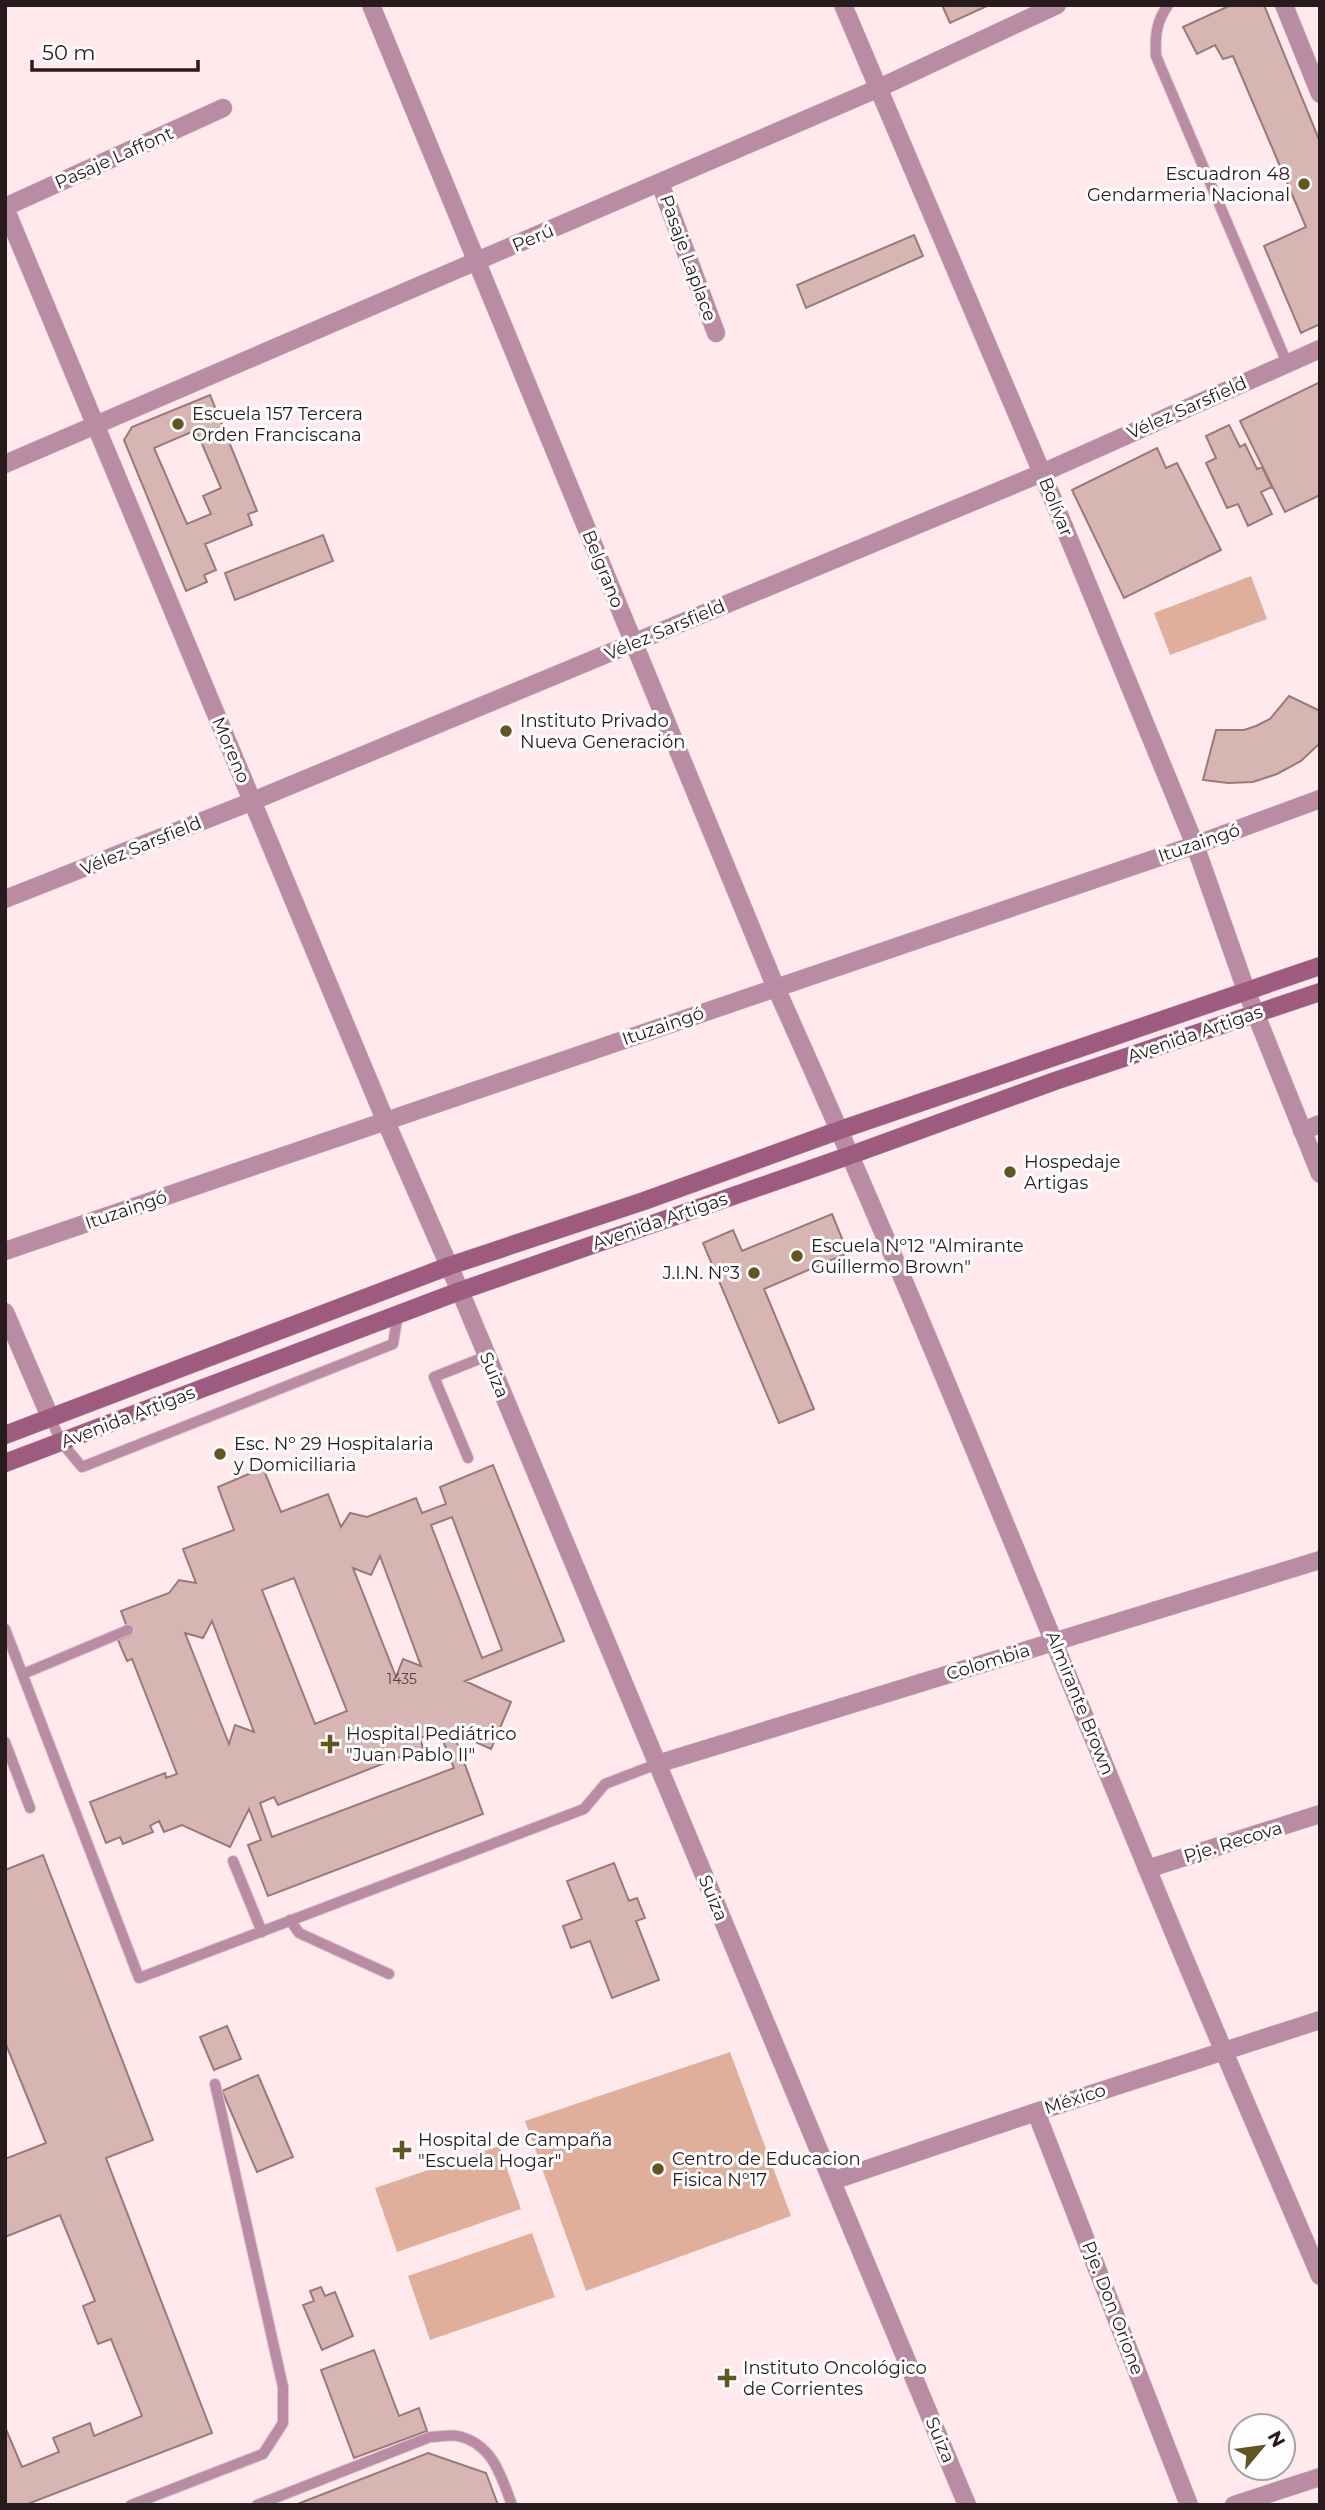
<svg xmlns="http://www.w3.org/2000/svg" width="1325" height="2510" font-family="Montserrat,sans-serif">
<style>
.green{fill:#e0af9c}
.building{fill:#d7b5b2;stroke:#9a7a78;stroke-width:2;fill-rule:evenodd}
.lines{fill:none;stroke-linecap:round;stroke-linejoin:round}
.lane-casing{stroke:#d8c4c8;stroke-width:12}
.street-casing{stroke:#d8c4c8;stroke-width:19}
.secondary-casing{stroke:#d8c4c8;stroke-width:19}
.lane{stroke:#ba8ca4;stroke-width:10}
.street{stroke:#ba8ca4;stroke-width:18}
.secondary{stroke:#9d5b7f;stroke-width:18}
.poi-dot{fill:#615522;stroke:#fdfdfd;stroke-width:2.5}
.labels{text-anchor:middle;stroke-width:6;stroke-linejoin:round;paint-order:stroke}
.number-label{font-size:14px;fill:#534242}
.street-label{font-size:18px;fill:#271b1d;stroke:#fdfdfd}
.poi-label{font-size:18px;fill:#271b1d;stroke:#fdfdfd;text-anchor:start}
</style>
<rect width="100%" height="100%" fill="#ffe9ed"/>
<!-- green -->
<path class="green" d="M1251,576L1267,619L1170,655L1154,613Z
M730,2052L791,2216L586,2291L525,2121Z
M499,2146L521,2209L397,2252L375,2188Z
M532,2233L555,2297L430,2340L408,2276Z"/>
<!-- building -->
<path class="building" d="M942,5H989L950,23Z
M1231,5H1264L1320,142V324L1301,333L1264,246L1306,227L1233,56L1223,59L1215,45L1197,54L1183,27Z
M914,235L923,256L806,308L797,285Z
M1320,382V495L1285,512L1240,421Z
M210,395L257,511L248,514L252,525L205,544L216,570L204,575L207,582L186,591L124,440L132,427ZM196,430L221,488L203,496L211,514L187,524L154,448Z
M1229,425L1240,447L1245,444L1257,469L1262,467L1272,487L1261,492L1272,514L1248,526L1238,504L1227,508L1206,463L1216,458L1206,436Z
M1157,448L1166,468L1177,463L1221,550L1124,598L1072,490Z
M323,535L333,561L235,600L225,573Z
M1289,696L1320,711V743L1301,761L1277,774L1253,782L1228,783L1203,780L1216,730H1244L1256,726L1270,719Z
M832,1214L848,1253L764,1289L814,1409L779,1423L703,1243L733,1230L742,1251Z
M493,1465L564,1641L465,1681L511,1702L491,1749L453,1732L483,1814L268,1896L248,1845L261,1840L249,1809L230,1847L182,1825L164,1832L159,1821L150,1826L153,1832L123,1844L120,1837L106,1843L90,1802L165,1773L166,1778L177,1774L132,1659L127,1661L118,1640L130,1635L121,1611L169,1593L179,1580L196,1583L183,1549L234,1530L218,1487L263,1468L281,1512L328,1494L341,1527L350,1513L367,1517L416,1498L422,1513L446,1504L440,1487ZM452,1517L502,1650L482,1658L431,1525ZM380,1556L421,1666L403,1659L396,1677L353,1568L371,1575ZM294,1578L347,1711L315,1724L262,1590ZM212,1621L254,1732L235,1725L229,1744L185,1633L203,1638ZM439,1731L454,1768L272,1837L260,1803L274,1797L278,1805L423,1748L420,1738Z
M43,1855L153,2140L106,2158L212,2433L25,2505H5V2427L22,2467L59,2452L53,2438L90,2423L94,2436L142,2416L111,2339L98,2344L83,2306L95,2301L60,2215L5,2237V2159L46,2143L5,2042V1870Z
M614,1863L629,1901L637,1898L645,1918L636,1921L659,1980L612,1998L590,1941L571,1948L563,1926L582,1919L567,1881Z
M227,2026L241,2059L214,2070L200,2037Z
M258,2075L293,2157L257,2172L222,2091Z
M321,2287L325,2296L335,2292L353,2336L322,2350L303,2305L314,2301L310,2291Z
M374,2350L399,2416L419,2408L427,2431L354,2458L321,2370Z
M428,2453L486,2473L498,2505H295Z"/>
<g class="lines">
<!-- lane casing -->
<g class="lane-casing">
<path id="lane" d="M1168,5C1156,22 1155,36 1156,56L1287,363
M50,1417L61,1442L82,1467L393,1344L398,1314
M468,1458L434,1377L487,1356
M5,1629L139,1978L584,1809L605,1784L657,1764
M23,1674L128,1630
M5,1742L30,1808
M233,1861L262,1932
M290,1920L299,1933L389,1974
M131,2505L263,2454L283,2423V2387L215,2084
M257,2505L430,2437C439,2437 450,2434 458,2436C493,2444 501,2476 512,2505"/>
</g>
<!-- street casing -->
<g class="street-casing">
<path id="street" d="M371,5L776,988C907,1278 1025,1574 1147,1868C1203,2005 1262,2140 1320,2276
M843,5L1042,473L1195,845L1246,990L1320,1174
M1284,5L1320,94
M660,183L716,333
M5,207L223,108
M5,208L386,1122L460,1291L967,2505
M5,464L879,88L1057,5
M5,899L253,801L1042,473L1320,349
M1302,1131L1320,1124
M5,1251L1195,845L1320,799
M5,1312L50,1417
M657,1764L1320,1560
M1147,1869L1320,1814
M1036,2112L1189,2505
M832,2181L1036,2112L1320,2020
M1234,2505L1320,2477"/>
</g>
<!-- secondary casing -->
<g class="secondary-casing">
<path id="secondary" d="M5,1435L449,1266L644,1201L840,1130L1320,966
M5,1463L460,1291L851,1155L1055,1081L1320,992"/>
</g>
<!-- lane -->
<use href="#lane" class="lane"/>
<!-- street -->
<use href="#street" class="street"/>
<!-- secondary -->
<use href="#secondary" class="secondary"/>
</g>
<!-- markers -->
<g class="poi-dot">
<circle cx="1304" cy="184" r="7"/>
<circle cx="178" cy="424" r="7"/>
<circle cx="506" cy="731" r="7"/>
<circle cx="1010" cy="1172" r="7"/>
<circle cx="797" cy="1256" r="7"/>
<circle cx="754" cy="1273" r="7"/>
<circle cx="220" cy="1454" r="7"/>
<path d="M326.5 1733.5h7v7h7v7h-7v7h-7v-7h-7v-7h7z"/>
<path d="M398.5 2139.5h7v7h7v7h-7v7h-7v-7h-7v-7h7z"/>
<circle cx="658" cy="2169" r="7"/>
<path d="M723.5 2367.5h7v7h7v7h-7v7h-7v-7h-7v-7h7z"/>
</g>
<g class="labels">
<!-- number labels -->
<g class="number-label">
<text x="402" y="1684">1435</text>
</g>
<!-- street labels -->
<g class="street-label">
<text transform="translate(114 158) rotate(-24)" y="6">Pasaje Laffont</text>
<text transform="translate(533 238) rotate(-23)" y="6">Perú</text>
<text transform="translate(688 258) rotate(70)" y="6">Pasaje Laplace</text>
<text transform="translate(1187 408) rotate(-24)" y="6">Vélez Sarsfield</text>
<text transform="translate(1056 507) rotate(68)" y="6">Bolívar</text>
<text transform="translate(603 569) rotate(68)" y="6">Belgrano</text>
<text transform="translate(665 630) rotate(-23)" y="6">Vélez Sarsfield</text>
<text transform="translate(231 750) rotate(67)" y="6">Moreno</text>
<text transform="translate(1199 843) rotate(-19)" y="6">Ituzaingó</text>
<text transform="translate(141 846) rotate(-22)" y="6">Vélez Sarsfield</text>
<text transform="translate(663 1026) rotate(-19)" y="6">Ituzaingó</text>
<text transform="translate(1195 1034) rotate(-19)" y="6">Avenida Artigas</text>
<text transform="translate(126 1210) rotate(-19)" y="6">Ituzaingó</text>
<text transform="translate(660 1221) rotate(-19)" y="6">Avenida Artigas</text>
<text transform="translate(494 1375) rotate(67)" y="6">Suiza</text>
<text transform="translate(128 1417) rotate(-21)" y="6">Avenida Artigas</text>
<text transform="translate(988 1662) rotate(-17)" y="6">Colombia</text>
<text transform="translate(1080 1703) rotate(68)" y="6">Almirante Brown</text>
<text transform="translate(1233 1842) rotate(-17)" y="6">Pje. Recova</text>
<text transform="translate(713 1898) rotate(67)" y="6">Suiza</text>
<text transform="translate(1075 2099) rotate(-18)" y="6">México</text>
<text transform="translate(1113 2308) rotate(69)" y="6">Pje. Don Orione</text>
<text transform="translate(940 2440) rotate(67)" y="6">Suiza</text>
</g>
<!-- poi labels -->
<g class="poi-label">
<text x="1290" y="180" text-anchor="end">Escuadron 48<tspan x="1290" dy="21">Gendarmeria Nacional</tspan></text>
<text x="192" y="420">Escuela 157 Tercera<tspan x="192" dy="21">Orden Franciscana</tspan></text>
<text x="520" y="727">Instituto Privado<tspan x="520" dy="21">Nueva Generación</tspan></text>
<text x="1024" y="1168">Hospedaje<tspan x="1024" dy="21">Artigas</tspan></text>
<text x="811" y="1252">Escuela Nº12 "Almirante<tspan x="811" dy="21">Guillermo Brown"</tspan></text>
<text x="740" y="1279" text-anchor="end">J.I.N. Nº3</text>
<text x="234" y="1450">Esc. Nº 29 Hospitalaria<tspan x="234" dy="21">y Domiciliaria</tspan></text>
<text x="346" y="1740">Hospital Pediátrico<tspan x="346" dy="21">"Juan Pablo II"</tspan></text>
<text x="418" y="2146">Hospital de Campaña<tspan x="418" dy="21">"Escuela Hogar"</tspan></text>
<text x="672" y="2165">Centro de Educacion<tspan x="672" dy="21">Fisica Nº17</tspan></text>
<text x="743" y="2374">Instituto Oncológico<tspan x="743" dy="21">de Corrientes</tspan></text>
</g>
</g>
<!-- border -->
<rect width="1325" height="2510" fill="none" stroke="#271b1d" stroke-width="14"/>
<!-- north arrow -->
<g transform="translate(1262 2447) rotate(61)"><circle r="33" fill="#fdfdfd" stroke="#a7a3a3" stroke-width="2"/>
<path d="M0-5L12 26L0 18L-12 26Z" fill="#615522"/>
<text y="-10" font-size="19" font-weight="bold" text-anchor="middle" fill="#271b1d">N</text>
</g>
<!-- scale -->
<path d="M32 60v10h166v-10" fill="none" stroke="#271b1d" stroke-width="3.5"/>
<text x="42" y="60" font-size="21" fill="#271b1d" stroke="#fdfdfd" stroke-width="5" paint-order="stroke">50 m</text>
</svg>
